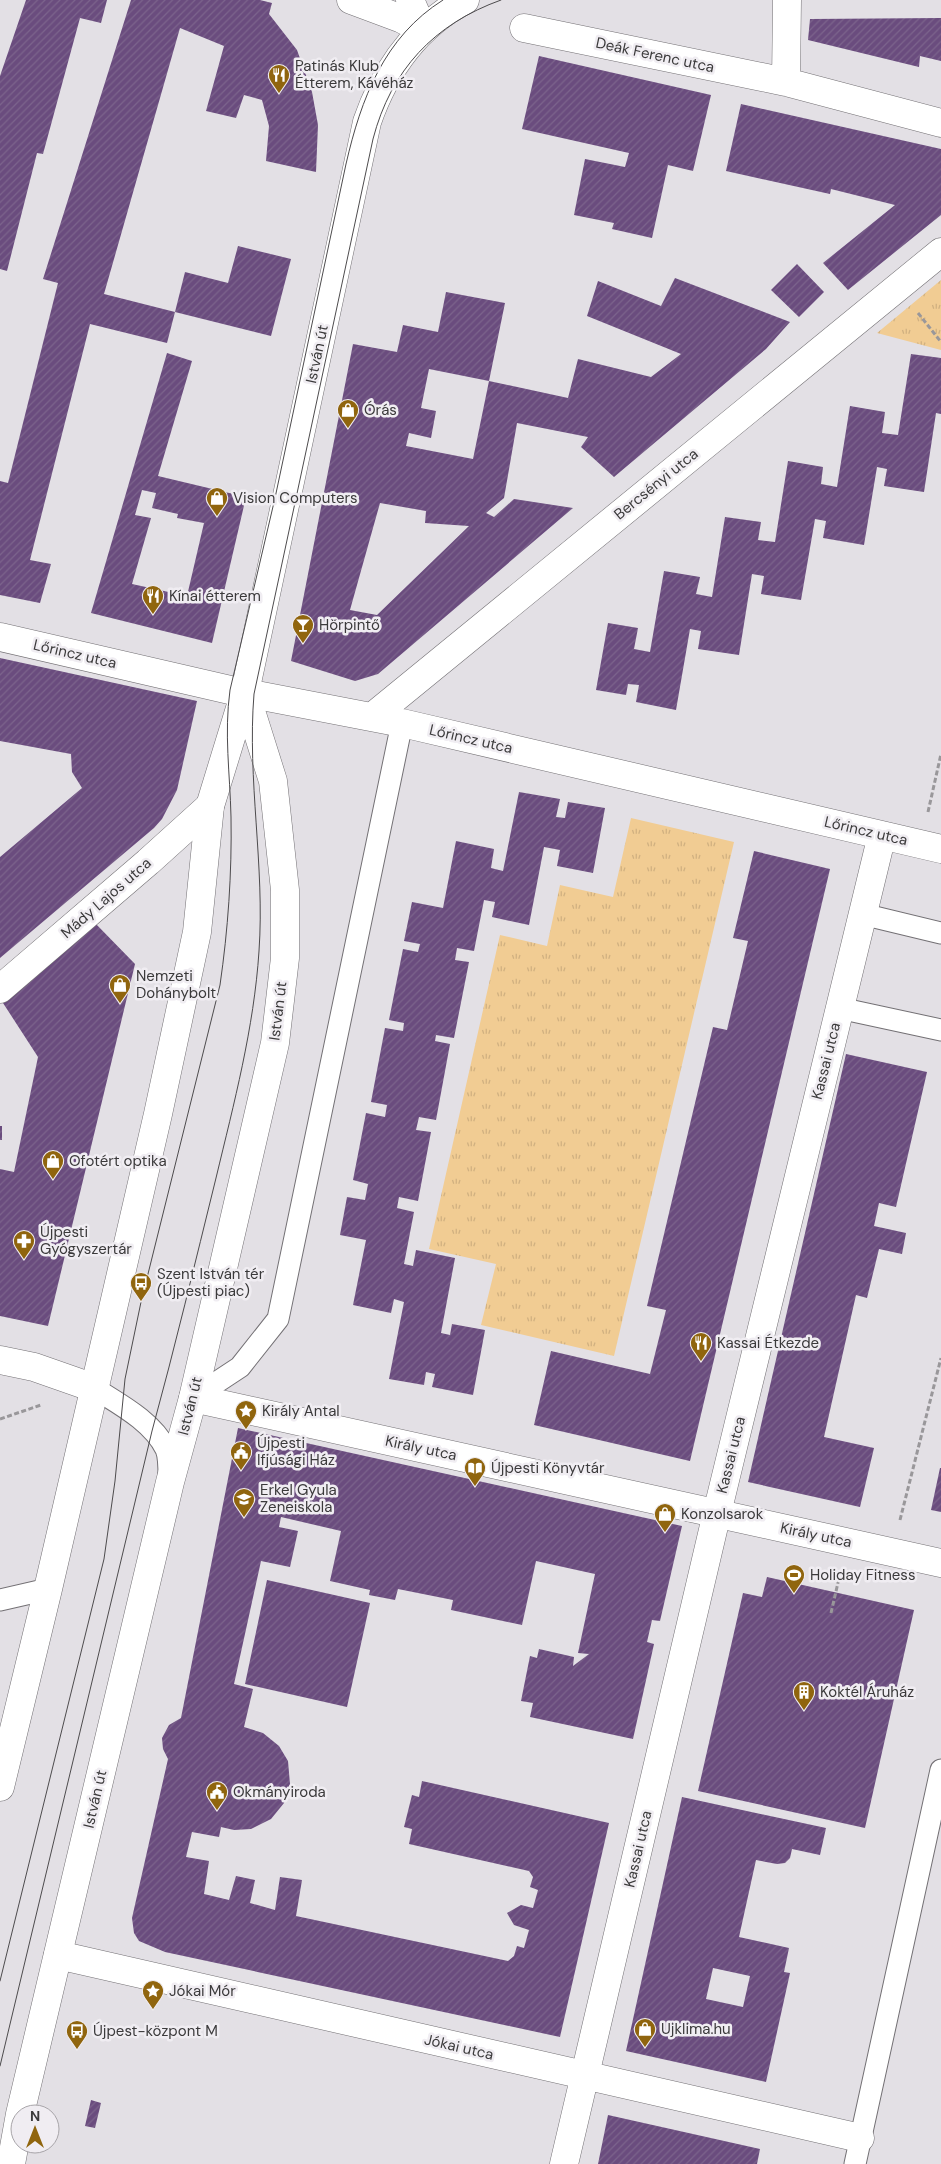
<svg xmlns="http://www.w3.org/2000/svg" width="941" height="2164" font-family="'DM Sans',sans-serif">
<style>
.park{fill:url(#park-tufts)}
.building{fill:url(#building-hatch);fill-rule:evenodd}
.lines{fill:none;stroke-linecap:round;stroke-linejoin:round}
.lane-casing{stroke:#737074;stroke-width:23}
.street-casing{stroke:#737074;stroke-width:29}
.secondary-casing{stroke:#737074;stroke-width:29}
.path{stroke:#99979a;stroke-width:3;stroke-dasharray:5 2.5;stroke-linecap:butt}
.lane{stroke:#fff;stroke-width:21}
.street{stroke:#fff;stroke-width:28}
.secondary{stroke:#fff;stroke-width:28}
.tram{stroke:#4d4b4d;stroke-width:1}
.labels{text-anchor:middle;stroke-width:5;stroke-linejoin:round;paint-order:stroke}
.street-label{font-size:15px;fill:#3b3a3b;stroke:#f0edf2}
.poi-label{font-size:15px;fill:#3b3a3b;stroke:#f0edf2;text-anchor:start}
</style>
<defs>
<pattern id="park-tufts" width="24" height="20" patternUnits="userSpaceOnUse" patternTransform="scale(1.25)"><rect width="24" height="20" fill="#f1cc93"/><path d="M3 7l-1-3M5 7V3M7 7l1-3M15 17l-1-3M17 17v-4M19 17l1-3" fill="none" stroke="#d0b080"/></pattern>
<pattern id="building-hatch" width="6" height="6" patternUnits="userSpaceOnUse" patternTransform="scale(1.25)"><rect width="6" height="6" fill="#6a4c7e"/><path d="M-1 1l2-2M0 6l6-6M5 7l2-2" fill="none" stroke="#7c648c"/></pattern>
</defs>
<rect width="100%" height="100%" fill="#e3e0e5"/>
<!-- park -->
<path class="park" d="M941,280V350L877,333Z
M631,818L734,842L614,1356L481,1325L496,1264L429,1249L500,935L547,946L560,885L613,897Z"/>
<!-- building -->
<path class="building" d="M26,0H107L101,23L80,18L43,154L37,153L7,271L0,269V76Z
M131,0H260L272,3L269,14L297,50L312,92L318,125L316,172L266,161L269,126L262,100L244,95L236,118L206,111L224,46L180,28L104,294L175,312L167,343L90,324L30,560L51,564L40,603L0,595V481L8,483L58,283L43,279Z
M941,18V61L920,56L919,67L808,40L810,19Z
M539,56L711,95L693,171L668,165L652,238L612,229L614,223L574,215L585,159L625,167L629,153L522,129Z
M741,104L941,149V215L848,290L823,263L895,205L831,189L830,194L726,171Z
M238,246L291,259L271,336L175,312L185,272L228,283Z
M797,264L824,292L799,317L771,290Z
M675,278L790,322L766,349L614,477L581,447L588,437L517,423L504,498L486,513L494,517L514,499L573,508L378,674L355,681L291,661L353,344L397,352L403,325L438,332L446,292L505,303L489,381L568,398L578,359L651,377L681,354L587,316L598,281L661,306ZM429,369L489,381L473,459L406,446L409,433L431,438L436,411L421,408ZM380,503L426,511L425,523L469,526L377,615L350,610Z
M167,353L192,361L158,476L246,497L212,643L91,613ZM142,490L156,493L152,508L178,514L177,518L204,523L187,596L132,584L151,518L135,515Z
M911,354L941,358V414L936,413L924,492L884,486L887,469L877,467L864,545L823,538L826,521L815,519L801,600L761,594L764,576L752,574L739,655L698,649L701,631L690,629L676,710L636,702L639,685L628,684L626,695L596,690L608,623L638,628L634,649L650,652L664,571L700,577L696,594L712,597L725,517L761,522L758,540L775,542L788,461L823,467L821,484L837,487L850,406L885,412L882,433L898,435Z
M0,658L197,701L177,790L162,819L154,828L0,958V857L82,788L72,772L71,754L0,741Z
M519,792L560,799L556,817L565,818L568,802L605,808L593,873L557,866L560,850L544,847L529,925L492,917L495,902L484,900L474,951L457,948L455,960L469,962L454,1038L436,1035L435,1041L450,1044L436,1120L419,1117L416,1130L431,1132L418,1201L399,1197L397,1208L414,1212L404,1264L413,1266L416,1250L455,1258L441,1333L450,1335L452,1324L485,1330L473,1395L432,1387L435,1374L426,1372L424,1385L389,1379L404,1302L394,1299L391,1313L353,1305L366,1240L340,1235L347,1197L365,1200L368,1184L353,1180L366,1113L385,1117L387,1105L371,1102L385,1028L403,1031L404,1023L389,1020L403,949L418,952L420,944L404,941L412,902L443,908L456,841L494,849L491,868L503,871Z
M754,851L830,869L690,1461L534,1425L551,1351L650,1374L666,1310L647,1306L713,1027L727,1030L748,941L733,938Z
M95,923L135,964L48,1326L0,1316V1169L14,1172L38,1057L3,1003Z
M846,1054L927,1072L896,1207L879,1203L874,1226L906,1233L902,1254L879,1249L867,1298L856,1295L824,1437L874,1448L860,1507L748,1482Z
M0,1126H2V1140H0Z
M238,1428L682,1526L660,1621L652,1620L647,1642L654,1644L633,1739L530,1717L533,1703L521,1701L530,1656L537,1658L539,1649L574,1657L573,1666L589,1654L578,1653L595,1574L536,1561L522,1625L451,1610L453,1600L398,1589L395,1600L369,1595L370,1590L330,1581L341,1531L281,1517L279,1527L298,1531L290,1567L261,1561L234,1684L253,1689L244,1727L263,1733L279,1746L288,1761L290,1784L284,1803L271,1819L251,1829L234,1830L221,1827L219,1837L192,1832L186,1857L209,1861L204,1894L229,1900L236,1876L255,1880L250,1903L275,1910L280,1877L302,1880L296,1916L508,1961L514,1956L517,1946L524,1948L529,1930L514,1925L507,1913L521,1905L533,1908L538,1890L530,1887L533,1877L529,1871L409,1844L412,1829L404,1827L412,1795L419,1797L422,1781L609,1823L560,2037L165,1952L139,1941L134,1933L132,1918L168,1759L163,1749L162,1738L169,1725L181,1718Z
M940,1468H941V1512L931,1510Z
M767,1577L914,1610L865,1828L698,1791L743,1593L762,1597Z
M267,1580L370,1603L347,1707L245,1684Z
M682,1797L826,1828L820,1855L792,1849L790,1858L785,1863L777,1864L756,1860L739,1937L789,1948L784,1972L790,1973L766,2082L626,2051ZM713,1968L750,1976L743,2007L706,1999Z
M91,2100L101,2103L95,2128L85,2126Z
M608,2115L760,2149L757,2164H598Z"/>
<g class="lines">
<!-- lane casing -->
<g class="lane-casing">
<path id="lane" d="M862,914L941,933
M839,1008L941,1030
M94,1388C119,1404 152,1421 166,1449C169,1456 169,1468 169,1477
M193,1398L240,1367L278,1319L402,723
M0,1600L48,1589
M855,2164L941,1770"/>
</g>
<!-- street casing -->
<g class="street-casing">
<path id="street" d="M410,0L423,30
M524,28L786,82L941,123
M786,82L787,0
M0,637L230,690L402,723L941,849
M372,717L941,252
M0,989L148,862L210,806
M0,1360L34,1367L94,1388
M193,1398L941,1563
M58,1955L860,2138
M564,2164L717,1513L882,835"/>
</g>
<!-- secondary casing -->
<g class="secondary-casing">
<path id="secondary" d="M351,0L402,19L423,30
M0,1787L48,1589L158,1114L197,932L210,806L245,692L367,122C385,70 416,26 465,0
M20,2114L170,1482L193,1398L275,1043L285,958V890L273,781L245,692
M11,2164L20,2114"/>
</g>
<!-- path -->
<path class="path" d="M918,313L941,342
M928,812L941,754
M0,1419L41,1405
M900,1520L941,1358
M831,1613L840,1574"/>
<!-- lane -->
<use href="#lane" class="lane"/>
<!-- street -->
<use href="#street" class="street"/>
<!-- secondary -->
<use href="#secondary" class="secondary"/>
<!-- tram -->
<path class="tram" d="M0,1981L104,1559L115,1481L125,1379L141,1302L220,985C228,930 232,873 231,817C230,773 224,734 230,690L275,498L346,164C361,99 384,37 443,0
M0,2066L152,1431C175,1347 195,1263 216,1178C234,1103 254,1028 259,951C265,866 247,780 254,694L373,139C391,70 434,24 501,0"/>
</g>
<!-- icons -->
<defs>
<g id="restaurant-pin" transform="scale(1.125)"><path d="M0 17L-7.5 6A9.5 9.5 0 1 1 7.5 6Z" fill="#90650e" stroke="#f0edf2"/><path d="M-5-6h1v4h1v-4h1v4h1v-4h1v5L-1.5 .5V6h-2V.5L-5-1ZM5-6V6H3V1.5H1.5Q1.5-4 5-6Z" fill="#fff"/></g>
<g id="shop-pin" transform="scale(1.125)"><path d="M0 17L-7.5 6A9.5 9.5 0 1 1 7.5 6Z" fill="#90650e" stroke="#f0edf2"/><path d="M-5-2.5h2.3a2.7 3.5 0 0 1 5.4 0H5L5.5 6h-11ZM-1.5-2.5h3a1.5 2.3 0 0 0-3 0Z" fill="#fff"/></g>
<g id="bar-pin" transform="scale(1.125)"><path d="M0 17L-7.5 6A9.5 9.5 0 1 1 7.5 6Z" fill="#90650e" stroke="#f0edf2"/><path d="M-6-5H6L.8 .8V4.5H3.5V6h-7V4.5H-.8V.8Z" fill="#fff"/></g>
<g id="pharmacy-pin" transform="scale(1.125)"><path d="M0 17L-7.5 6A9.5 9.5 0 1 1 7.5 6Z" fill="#90650e" stroke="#f0edf2"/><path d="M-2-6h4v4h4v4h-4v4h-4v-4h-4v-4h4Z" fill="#fff"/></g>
<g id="bus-pin" transform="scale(1.125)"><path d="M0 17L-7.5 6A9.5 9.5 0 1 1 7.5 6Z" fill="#90650e" stroke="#f0edf2"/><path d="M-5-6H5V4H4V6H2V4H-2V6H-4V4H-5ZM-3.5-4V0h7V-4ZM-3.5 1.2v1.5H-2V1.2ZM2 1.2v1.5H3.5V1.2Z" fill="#fff"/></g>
<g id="sight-pin" transform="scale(1.125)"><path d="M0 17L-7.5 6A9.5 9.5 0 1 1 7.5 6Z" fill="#90650e" stroke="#f0edf2"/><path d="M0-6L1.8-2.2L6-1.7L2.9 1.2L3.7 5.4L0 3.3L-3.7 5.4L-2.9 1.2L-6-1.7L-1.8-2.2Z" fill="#fff"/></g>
<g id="civic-pin" transform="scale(1.125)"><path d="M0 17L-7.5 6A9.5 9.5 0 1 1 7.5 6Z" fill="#90650e" stroke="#f0edf2"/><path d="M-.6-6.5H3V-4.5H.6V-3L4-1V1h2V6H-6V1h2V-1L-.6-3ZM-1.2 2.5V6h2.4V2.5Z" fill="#fff"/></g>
<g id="library-pin" transform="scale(1.125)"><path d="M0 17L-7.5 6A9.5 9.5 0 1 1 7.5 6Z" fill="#90650e" stroke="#f0edf2"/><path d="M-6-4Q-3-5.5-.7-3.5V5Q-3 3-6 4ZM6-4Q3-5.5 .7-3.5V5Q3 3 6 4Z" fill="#fff"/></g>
<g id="school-pin" transform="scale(1.125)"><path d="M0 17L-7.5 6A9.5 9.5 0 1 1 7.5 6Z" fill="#90650e" stroke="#f0edf2"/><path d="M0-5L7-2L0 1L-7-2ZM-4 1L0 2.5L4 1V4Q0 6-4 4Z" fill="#fff"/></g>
<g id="stadium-pin" transform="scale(1.125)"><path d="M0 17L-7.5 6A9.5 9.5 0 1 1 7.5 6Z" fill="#90650e" stroke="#f0edf2"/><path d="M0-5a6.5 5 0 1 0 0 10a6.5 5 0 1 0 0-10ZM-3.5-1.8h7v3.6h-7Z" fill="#fff"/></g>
<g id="building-pin" transform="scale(1.125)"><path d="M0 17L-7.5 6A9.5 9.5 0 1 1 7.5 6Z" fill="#90650e" stroke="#f0edf2"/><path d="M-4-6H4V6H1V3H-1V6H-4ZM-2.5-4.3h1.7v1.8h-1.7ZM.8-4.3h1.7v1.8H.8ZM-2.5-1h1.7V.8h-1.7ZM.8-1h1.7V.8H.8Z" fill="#fff"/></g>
</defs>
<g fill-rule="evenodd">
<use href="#restaurant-pin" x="279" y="75"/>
<use href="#shop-pin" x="348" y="410"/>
<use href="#shop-pin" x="217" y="498"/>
<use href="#restaurant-pin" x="153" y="596"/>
<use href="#bar-pin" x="303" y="625"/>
<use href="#shop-pin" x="120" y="985"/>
<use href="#shop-pin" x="53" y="1161"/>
<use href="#pharmacy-pin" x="24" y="1241"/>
<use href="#bus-pin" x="141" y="1283"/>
<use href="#restaurant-pin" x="701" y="1343"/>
<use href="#sight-pin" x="246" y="1411"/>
<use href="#civic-pin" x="241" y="1452"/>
<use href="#library-pin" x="475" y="1468"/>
<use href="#school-pin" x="244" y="1499"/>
<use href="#shop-pin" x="665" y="1514"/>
<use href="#stadium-pin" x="794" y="1575"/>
<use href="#building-pin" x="804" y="1692"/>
<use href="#civic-pin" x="217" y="1792"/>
<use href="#sight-pin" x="153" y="1991"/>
<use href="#shop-pin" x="645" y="2029"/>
<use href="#bus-pin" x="77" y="2031"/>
</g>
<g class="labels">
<!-- street labels -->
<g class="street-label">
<text transform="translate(655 55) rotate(12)" y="5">Deák Ferenc utca</text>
<text transform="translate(317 354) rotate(-78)" y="5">István út</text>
<text transform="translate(656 484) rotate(-39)" y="5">Bercsényi utca</text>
<text transform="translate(75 654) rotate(13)" y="5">Lőrincz utca</text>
<text transform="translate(471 739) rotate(13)" y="5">Lőrincz utca</text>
<text transform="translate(866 831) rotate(13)" y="5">Lőrincz utca</text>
<text transform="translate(106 898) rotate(-41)" y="5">Mády Lajos utca</text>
<text transform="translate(278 1011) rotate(-83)" y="5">István út</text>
<text transform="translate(826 1061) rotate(-76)" y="5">Kassai utca</text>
<text transform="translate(190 1406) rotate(-76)" y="5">István út</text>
<text transform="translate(421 1448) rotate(12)" y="5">Király utca</text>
<text transform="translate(731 1455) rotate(-76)" y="5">Kassai utca</text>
<text transform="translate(816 1535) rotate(12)" y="5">Király utca</text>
<text transform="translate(95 1799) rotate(-77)" y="5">István út</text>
<text transform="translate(638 1849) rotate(-77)" y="5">Kassai utca</text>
<text transform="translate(459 2047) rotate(13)" y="5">Jókai utca</text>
</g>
<!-- poi labels -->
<g class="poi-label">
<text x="295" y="71">Patinás Klub<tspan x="295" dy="17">Étterem, Kávéház</tspan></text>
<text x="364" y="415">Órás</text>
<text x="233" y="503">Vision Computers</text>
<text x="169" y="601">Kínai étterem</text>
<text x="319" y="630">Hörpintő</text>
<text x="136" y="981">Nemzeti<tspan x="136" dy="17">Dohánybolt</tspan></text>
<text x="69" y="1166">Ofotért optika</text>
<text x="40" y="1237">Újpesti<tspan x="40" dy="17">Gyógyszertár</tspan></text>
<text x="157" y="1279">Szent István tér<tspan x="157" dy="17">(Újpesti piac)</tspan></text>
<text x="717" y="1348">Kassai Étkezde</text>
<text x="262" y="1416">Király Antal</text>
<text x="257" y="1448">Újpesti<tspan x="257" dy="17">Ifjúsági Ház</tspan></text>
<text x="491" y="1473">Újpesti Könyvtár</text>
<text x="260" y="1495">Erkel Gyula<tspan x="260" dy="17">Zeneiskola</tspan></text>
<text x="681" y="1519">Konzolsarok</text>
<text x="810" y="1580">Holiday Fitness</text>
<text x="820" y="1697">Koktél Áruház</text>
<text x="233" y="1797">Okmányiroda</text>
<text x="169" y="1996">Jókai Mór</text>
<text x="661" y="2034">Ujklima.hu</text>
<text x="93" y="2036">Újpest-központ M</text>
</g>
</g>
<!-- north arrow -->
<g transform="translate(35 2129)"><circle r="24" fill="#f0edf2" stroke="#a8a5a9"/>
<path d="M0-4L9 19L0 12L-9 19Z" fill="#90650e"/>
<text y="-8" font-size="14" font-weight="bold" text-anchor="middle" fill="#3b3a3b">N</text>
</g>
</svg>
